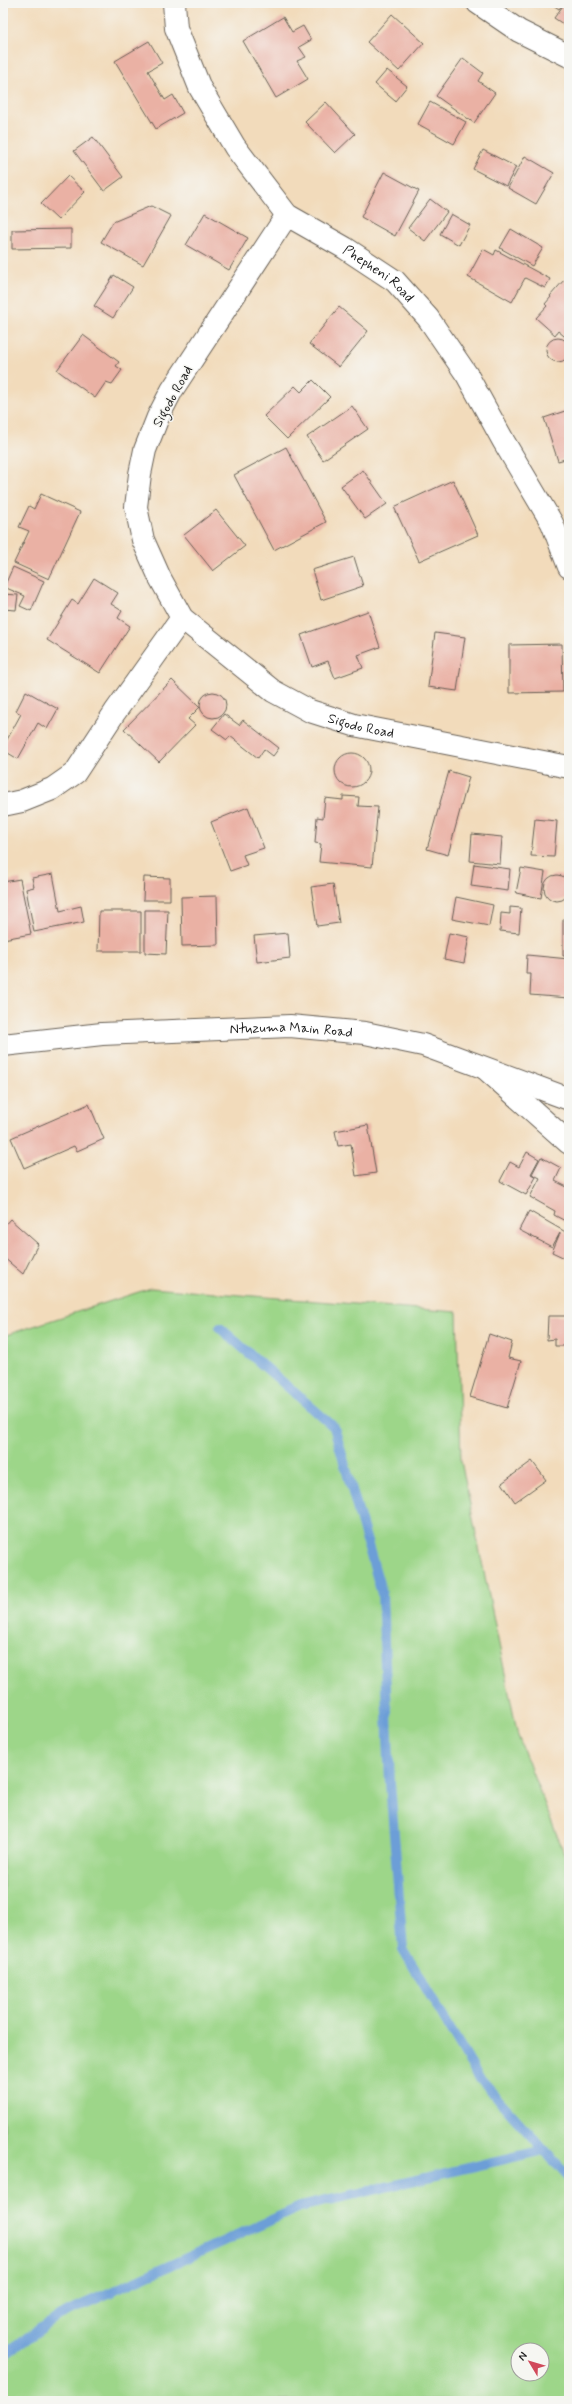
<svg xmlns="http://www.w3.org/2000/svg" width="572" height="2404" font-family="Mynerve,sans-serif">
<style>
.green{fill:#9dd689;stroke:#5c7952;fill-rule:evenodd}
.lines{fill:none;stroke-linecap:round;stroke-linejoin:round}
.stream{stroke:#6c9ed7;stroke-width:10}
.building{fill:#eab1a4}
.street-casing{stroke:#675f54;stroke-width:24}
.secondary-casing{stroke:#675f54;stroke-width:24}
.street{stroke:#fff;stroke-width:22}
.secondary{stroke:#fff;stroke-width:22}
.labels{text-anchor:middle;stroke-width:3;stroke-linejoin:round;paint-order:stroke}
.street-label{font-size:14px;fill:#1c1c1c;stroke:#f6f6f2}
</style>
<rect width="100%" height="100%" fill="#f6f6f2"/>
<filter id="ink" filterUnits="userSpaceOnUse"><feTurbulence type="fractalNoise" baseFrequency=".025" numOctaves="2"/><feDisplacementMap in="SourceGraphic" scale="8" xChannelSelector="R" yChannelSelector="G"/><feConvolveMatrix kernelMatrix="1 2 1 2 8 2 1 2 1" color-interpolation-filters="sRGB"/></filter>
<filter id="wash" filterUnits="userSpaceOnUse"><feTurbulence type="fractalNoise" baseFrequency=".012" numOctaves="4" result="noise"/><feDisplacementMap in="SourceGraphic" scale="16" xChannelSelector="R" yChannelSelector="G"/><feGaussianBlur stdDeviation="0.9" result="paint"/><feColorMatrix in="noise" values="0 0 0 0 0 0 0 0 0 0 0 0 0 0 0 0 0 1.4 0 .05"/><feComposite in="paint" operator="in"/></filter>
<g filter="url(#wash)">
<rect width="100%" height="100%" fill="#f2dbbb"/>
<!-- green -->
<path class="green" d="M151,1288L457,1312L461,1461L518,1736L569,1866V2401H3V1336ZM518,2350H542V2374H518Z"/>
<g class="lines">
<!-- stream -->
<path class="stream" d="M220,1328L334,1427L382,1594L390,1783L403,1949L479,2078L569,2178
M3,2356L60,2315L300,2207L544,2150"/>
</g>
<g id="blocks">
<!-- building -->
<path class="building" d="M550,3H564L559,9Z
M565,3H569V28L554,18Z
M392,14L424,43L399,71L367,42Z
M283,17L292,32L303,26L311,40L299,47L306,57L297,61L308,79L276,98L243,41Z
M149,41L162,63L148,71L165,100L173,95L183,113L156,129L115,61Z
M463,58L483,73L478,81L495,93L474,123L436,96Z
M387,70L407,86L395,101L375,84Z
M326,102L355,134L335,153L305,122Z
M430,102L466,122L454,144L418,124Z
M93,137L123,177L104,191L74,151Z
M483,150L516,167L506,186L473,169Z
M525,156L554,173L536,204L508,188Z
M384,172L419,191L395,236L361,217Z
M68,176L85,192L58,220L41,204Z
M430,199L447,212L425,241L408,228Z
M151,206L171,216L143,265L101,242L113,222Z
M205,213L248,238L229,270L186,245Z
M451,214L470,225L459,245L440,234Z
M71,229V248L12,249V230Z
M511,229L543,248L532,266L500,248Z
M483,249L494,255L496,250L550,279L545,288L525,278L512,302L468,277Z
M114,275L133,287L113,318L94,306Z
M564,280L569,285V340L558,331L555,335L536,318L547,306L545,304L551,297L550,296Z
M339,307L368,331L339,367L309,344Z
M83,335L119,362L116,366L122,370L112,384L106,382L95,398L57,370Z
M546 350a12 12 0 1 1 24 0a12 12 0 1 1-24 0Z
M313,380L330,397L287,439L264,416L295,386L301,392Z
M352,406L368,429L323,460L307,437Z
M568,410L569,458L558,461L544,418Z
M286,447L326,522L274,550L234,475Z
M363,470L387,504L365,519L341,486Z
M453,480L478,535L419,561L394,507Z
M41,494L80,512L49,579L14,563L29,531L19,527L29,506L34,509Z
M216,510L245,546L213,571L184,535Z
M354,557L363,586L321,600L312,570Z
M13,567L44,581L31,611L20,606L25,596L4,587Z
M94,578L118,593L111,604L122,611L118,618L130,626L100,673L47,640L72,600L78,604Z
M3,594L18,595L16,610L3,609Z
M368,611L380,647L358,655L363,668L335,678L328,661L312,667L301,635Z
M435,633L465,637L457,691L428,687Z
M562,644L563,692L509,693V645Z
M172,680L200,707L188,719L195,725L159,762L124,729Z
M26,691L58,709L47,729L38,723L18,759L3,750V747L21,714L16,711Z
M200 705a13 13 0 1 1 26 0a13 13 0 1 1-26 0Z
M224,714L239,725L243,720L279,748L273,756L264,749L258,758L230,736L227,740L212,729Z
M335 770a17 17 0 1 1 34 0a17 17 0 1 1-34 0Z
M449,771L469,777L448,855L427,849Z
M343,796L359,797L358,806L378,807L372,867L319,862L321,844L315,843L317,817L323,818L325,798L343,800Z
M248,807L264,848L243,855L247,865L230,871L211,822Z
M535,819L557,821L554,857L531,856Z
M472,834L502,837L500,864L470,861Z
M474,864L510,869L508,891L471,886Z
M521,868L545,872L541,898L516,893Z
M53,874L60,911L81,906L84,922L34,932L26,889L34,887L32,878Z
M544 888a13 13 0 1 1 26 0a13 13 0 1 1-26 0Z
M144,877L170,878V900H143Z
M20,879L31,934L3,939V882Z
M333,884L339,923L317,926L311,887Z
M217,896L218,945L182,946L181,897Z
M456,897L493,905L489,926L452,919Z
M510,907L521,908L519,933L500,931L501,913L510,914Z
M145,910H168L166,954L145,953Z
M99,911H141V951H98Z
M563,920H569V956H563Z
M288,933L290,958L257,962L254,936Z
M449,933L469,937L464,963L444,959Z
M527,955L569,959V998L530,995L531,974H526Z
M89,1104L104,1139L77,1151L74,1146L24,1168L11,1138Z
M368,1125L376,1173L356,1176L351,1144L338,1146L335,1131Z
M527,1152L539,1159L531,1174L536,1177L526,1195L500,1181L510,1162L519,1167Z
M541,1157L561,1168L555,1181L569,1188V1223L554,1215L555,1211L530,1197L540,1178L532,1174Z
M529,1211L569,1234V1260L552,1252L560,1233L552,1247L519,1230Z
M10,1219L38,1244L23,1274L3,1257V1227Z
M548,1316H569V1346H555V1339L547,1340Z
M489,1334L512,1342L508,1358L521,1361L507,1408L470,1397Z
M532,1461L546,1480L515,1502L502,1483Z"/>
</g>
</g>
<g filter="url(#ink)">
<use href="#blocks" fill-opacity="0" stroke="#675f54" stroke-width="1"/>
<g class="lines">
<!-- street casing -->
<g class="street-casing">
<g id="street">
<path id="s1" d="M174,3L176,28L200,88L235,147L287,215L345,248L395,281L428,318L467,375L504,442L552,523L569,567"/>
<path d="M478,3L519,31L569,56"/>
<path id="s2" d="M287,215L172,390L158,417L145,450L140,474L136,507L143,540L160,578L182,618L273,691L310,711L354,725L569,767"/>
<path d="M3,805L22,801L52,789L75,773L115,712L182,618"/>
<path d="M486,1069L569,1143"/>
</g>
</g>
<!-- secondary casing -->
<g class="secondary-casing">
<g id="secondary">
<path id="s3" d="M3,1045L102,1034L290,1026L365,1033L423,1045L569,1099"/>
</g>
</g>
<!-- street -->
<use href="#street" class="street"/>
<!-- secondary -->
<use href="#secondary" class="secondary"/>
</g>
</g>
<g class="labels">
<!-- street labels -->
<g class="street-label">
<text dy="5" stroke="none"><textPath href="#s1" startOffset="353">Phepheni Road</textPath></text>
<text transform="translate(172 396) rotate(-61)" y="5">Sigodo Road</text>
<text dy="5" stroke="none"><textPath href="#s2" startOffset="666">Sigodo Road</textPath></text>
<text dy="5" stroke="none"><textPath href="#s3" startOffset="289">Ntuzuma Main Road</textPath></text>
</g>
</g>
<!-- margin -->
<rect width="572" height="2404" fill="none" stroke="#f6f6f2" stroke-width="16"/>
<!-- north arrow -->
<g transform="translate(530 2362) rotate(308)"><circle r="19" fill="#f6f6f2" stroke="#9f9f9c"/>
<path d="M0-3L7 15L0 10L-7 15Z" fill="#d1495b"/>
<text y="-6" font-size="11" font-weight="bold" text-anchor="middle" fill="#1c1c1c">N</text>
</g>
</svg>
